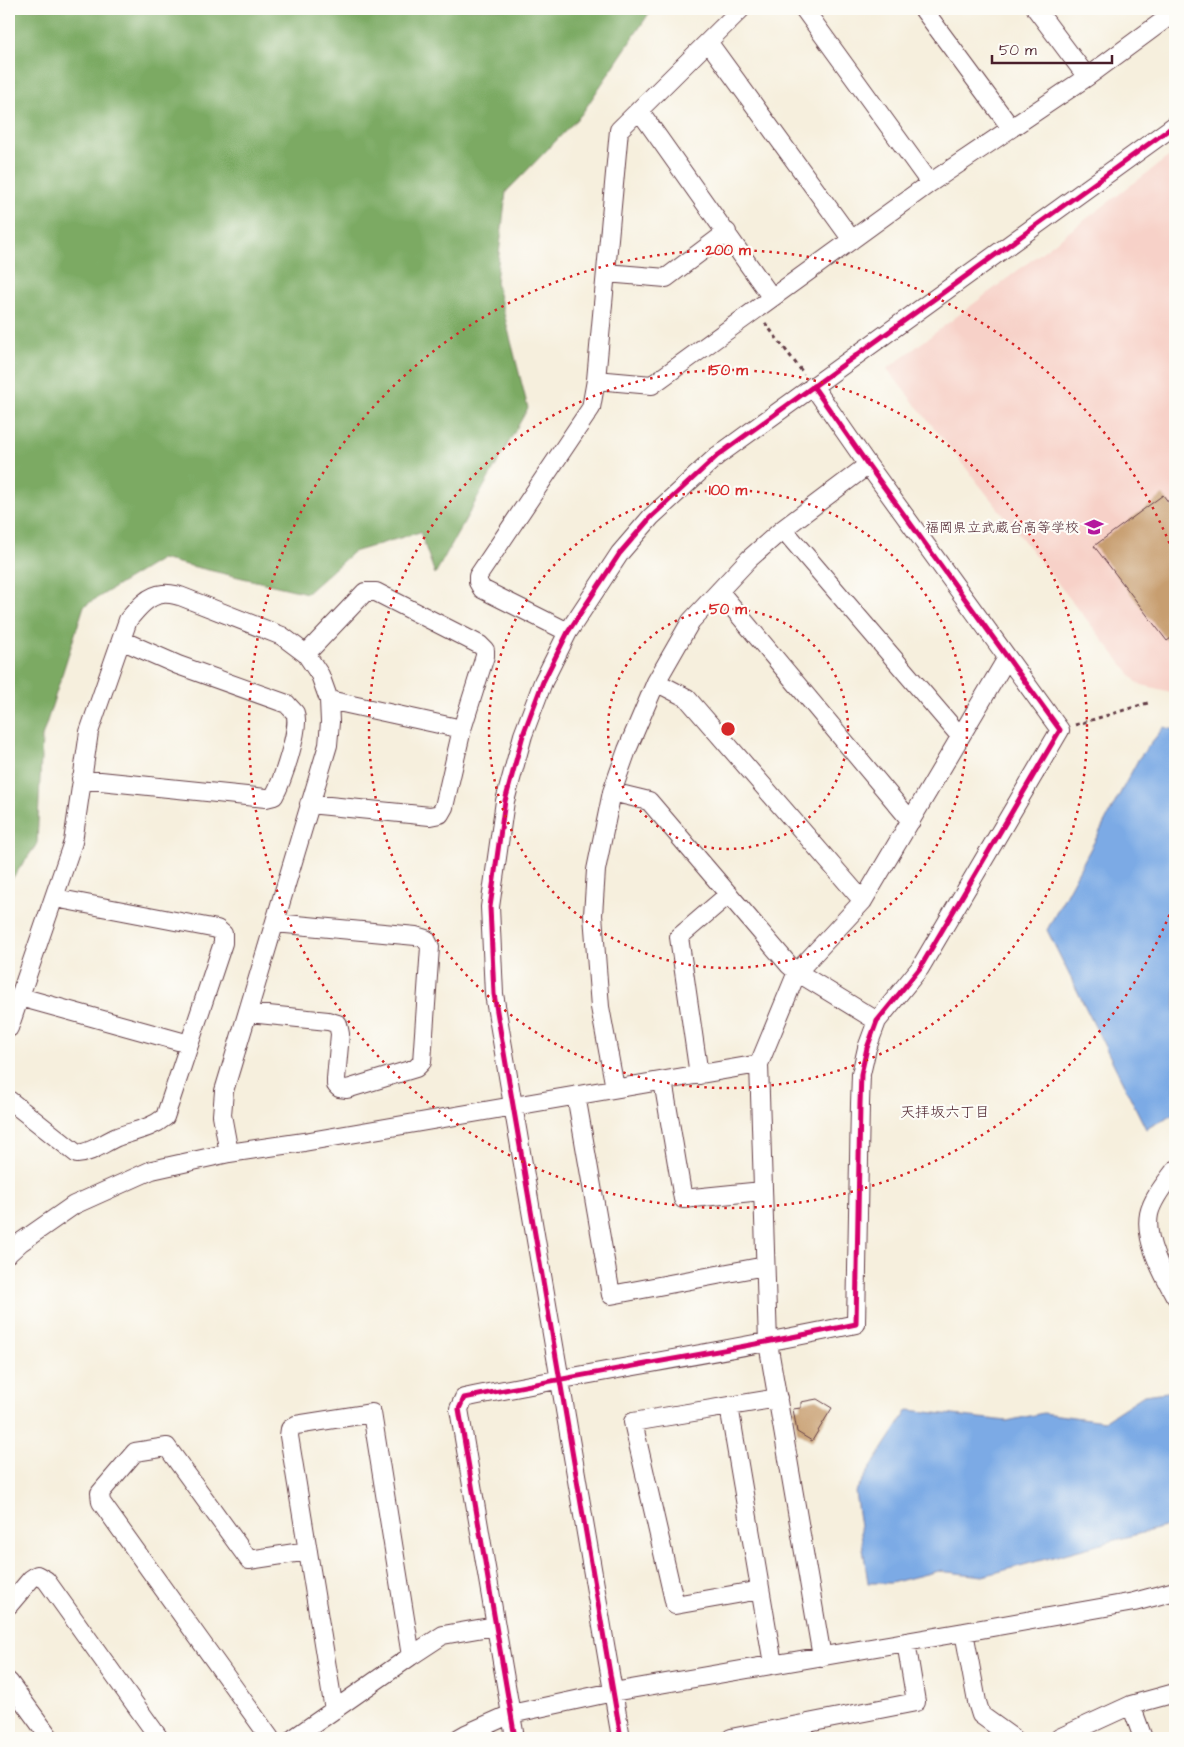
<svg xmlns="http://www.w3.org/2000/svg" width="1184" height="1747" font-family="'Architects Daughter','Klee One',sans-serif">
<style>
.built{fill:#f7d1c8}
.forest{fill:#7baa64;stroke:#626448}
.water{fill:#7baae5;stroke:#626488}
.building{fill:#c79e70}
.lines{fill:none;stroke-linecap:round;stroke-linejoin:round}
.minor-casing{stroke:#643e46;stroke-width:20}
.path{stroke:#643e46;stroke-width:3;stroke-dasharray:4 4;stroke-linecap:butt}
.minor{stroke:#fff;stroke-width:18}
.cycleway-casing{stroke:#fdfcf7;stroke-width:8}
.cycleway{stroke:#d6006c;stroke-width:5}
.ring{fill:none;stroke:#d62828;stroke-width:2.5;stroke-dasharray:2.5 5}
.labels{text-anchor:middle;stroke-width:4.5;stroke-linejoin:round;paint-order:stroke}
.poi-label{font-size:14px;fill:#4a1f2b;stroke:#fdfcf7;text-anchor:end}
.neighbourhood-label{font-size:15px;fill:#4a1f2b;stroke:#fdfcf7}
.centre{fill:#d62828;stroke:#fdfcf7;stroke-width:2.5}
.ring-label{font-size:15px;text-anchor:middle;font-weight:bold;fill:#d62828;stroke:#fdfcf7;stroke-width:4.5;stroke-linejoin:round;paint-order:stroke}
</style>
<rect width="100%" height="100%" fill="#fdfcf7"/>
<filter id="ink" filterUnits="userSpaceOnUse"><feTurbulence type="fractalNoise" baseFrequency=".02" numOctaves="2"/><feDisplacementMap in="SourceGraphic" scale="10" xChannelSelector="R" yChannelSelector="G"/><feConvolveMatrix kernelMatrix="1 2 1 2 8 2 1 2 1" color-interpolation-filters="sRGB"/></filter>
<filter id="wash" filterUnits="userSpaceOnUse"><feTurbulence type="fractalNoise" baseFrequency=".0096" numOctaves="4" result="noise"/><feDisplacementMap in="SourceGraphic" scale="20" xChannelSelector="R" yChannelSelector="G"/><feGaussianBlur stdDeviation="1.12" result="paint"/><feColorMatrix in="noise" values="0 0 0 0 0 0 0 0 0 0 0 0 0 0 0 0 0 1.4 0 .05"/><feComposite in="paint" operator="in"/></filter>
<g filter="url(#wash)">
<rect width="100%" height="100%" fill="#f6efdd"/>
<!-- built -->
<path class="built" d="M1175,152V693L1138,684L887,369Z"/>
<!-- forest -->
<path class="forest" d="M9,9H652L581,115L506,192L496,282L528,408L435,574L420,532L353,552L307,593L161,559L84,606L42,737L37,844L9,883Z"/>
<!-- water -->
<path class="water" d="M1164,727L1175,730V1113L1146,1129L1047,930L1139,758Z
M1175,1391V1524L983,1576L938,1571L891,1583H868L855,1492L908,1410L1007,1421L1043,1413L1104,1421L1144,1395Z"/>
<g id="blocks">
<!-- building -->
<path class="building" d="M1163,495L1175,511V635L1167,641L1094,546Z
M817,1399L832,1408L812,1441L797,1432L793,1409L801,1408V1402Z"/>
</g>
</g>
<g filter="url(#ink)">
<use href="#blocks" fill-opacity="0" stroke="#643e46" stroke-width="1"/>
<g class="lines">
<!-- minor casing -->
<g class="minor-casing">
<path id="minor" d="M804,9L930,183
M923,9L1011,128
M1036,9L1087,77
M709,43L852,240
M639,110L772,298
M606,273L666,278L727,232
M596,380L652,385L930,183L1087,77L1175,12
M783,529L960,736
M719,591L911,821
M568,632L482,589L478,582V576L591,408L596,380L619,130L741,9
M306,654L365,592H376L480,645L485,650V656L462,729L444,807L440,814L430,816L309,804
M656,682L687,698L863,901
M329,700L462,729
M81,779L266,798L274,796C282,782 301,727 295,713C293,710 289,707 287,704L178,665L121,640
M612,792L649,801L789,965L797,972L877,1021
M20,997L189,1044
M248,1013L328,1021L338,1024L340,1034L336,1079V1085L339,1088L347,1089L416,1068L422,1062L430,947L426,939L416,936L275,923
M9,1028L73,842L89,732L128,620C137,609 148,595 163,594C168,593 175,595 180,596L282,636L306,654L320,675L329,700L330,722L328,745L224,1091L222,1115L229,1153
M699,1075L679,937L729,894
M663,1081L683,1199L762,1191
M615,1088L600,1007L593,915L596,870L612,792L627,750L656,682L691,621L749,559L783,529L868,465
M576,1095L611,1295L765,1266
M9,1100L77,1154C92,1153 103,1143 117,1137C135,1130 149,1130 165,1117L223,943V934L217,929L55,898
M1175,1170C1166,1182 1152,1199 1149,1214C1144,1240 1163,1274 1175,1296
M9,1253L21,1242L74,1205L152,1170L229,1153L304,1142L759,1064
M729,1406L773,1664
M760,1590L675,1605L633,1422L778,1398
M9,1605L31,1579L37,1575L46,1580L159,1738
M964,1632L977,1702L981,1715L1013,1738
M822,1657L768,1343L759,1064L797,972L863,901L1007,658
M9,1682L50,1738
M1131,1705L1143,1738
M334,1710L289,1436L290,1429L296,1425L372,1413L411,1656
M270,1738L101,1502L100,1493L135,1452L167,1447L249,1560L308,1551
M294,1738L411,1656L443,1635L495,1626
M459,1738L466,1734L511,1714L613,1692L964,1632L1134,1602L1175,1591
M515,1738L459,1409L464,1398C594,1371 726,1352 856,1324L860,1104L861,1074L867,1048L877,1021L920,968L1060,730L868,465L813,386
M621,1738L494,994L490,907L505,801L523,735L543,682L568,632L620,553L651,517L717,456L1175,125
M731,1738L916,1702L906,1642
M1059,1738L1131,1705L1175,1693"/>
</g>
<!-- path -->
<path class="path" d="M765,323L804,374
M1075,725L1151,702"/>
<!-- minor -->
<use href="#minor" class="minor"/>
<!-- cycleway casing -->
<g class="cycleway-casing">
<path id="cycleway" d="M515,1738L459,1409L464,1398C594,1371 726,1352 856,1324L860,1104L861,1074L867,1048L877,1021L920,968L1060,730L868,465L813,386
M621,1738L494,994L490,907L505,801L523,735L543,682L568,632L620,553L651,517L717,456L1175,125"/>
</g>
<!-- cycleway -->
<use href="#cycleway" class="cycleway"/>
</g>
</g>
<!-- distance rings -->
<g class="ring">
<circle cx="728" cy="729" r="120"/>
<circle cx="728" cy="729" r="239"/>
<circle cx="728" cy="729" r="359"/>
<path d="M1175 901A479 479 0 1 1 1175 557"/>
</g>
<!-- icons -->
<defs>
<g id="school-bare" transform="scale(1.5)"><path d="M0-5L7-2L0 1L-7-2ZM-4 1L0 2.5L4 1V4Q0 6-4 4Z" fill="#b5179e" stroke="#fdfcf7" stroke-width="2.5" paint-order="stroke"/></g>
</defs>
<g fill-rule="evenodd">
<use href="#school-bare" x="1094" y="527"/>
</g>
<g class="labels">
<!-- poi labels -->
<g class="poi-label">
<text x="1079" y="532">福岡県立武蔵台高等学校</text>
</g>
<!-- neighbourhood labels -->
<g class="neighbourhood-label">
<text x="945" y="1117">天拝坂六丁目</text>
</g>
</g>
<circle cx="728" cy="729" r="8" class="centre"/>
<g class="ring-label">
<text x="728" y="255">200 m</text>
<text x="728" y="375">150 m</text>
<text x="728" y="495">100 m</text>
<text x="728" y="614">50 m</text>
</g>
<!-- margin -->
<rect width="1184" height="1747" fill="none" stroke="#fdfcf7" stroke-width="30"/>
<!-- scale -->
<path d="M992 55v8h120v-8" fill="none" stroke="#4a1f2b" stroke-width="2.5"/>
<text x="999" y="55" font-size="15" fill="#4a1f2b" stroke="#fdfcf7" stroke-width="4" paint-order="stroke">50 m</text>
</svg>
